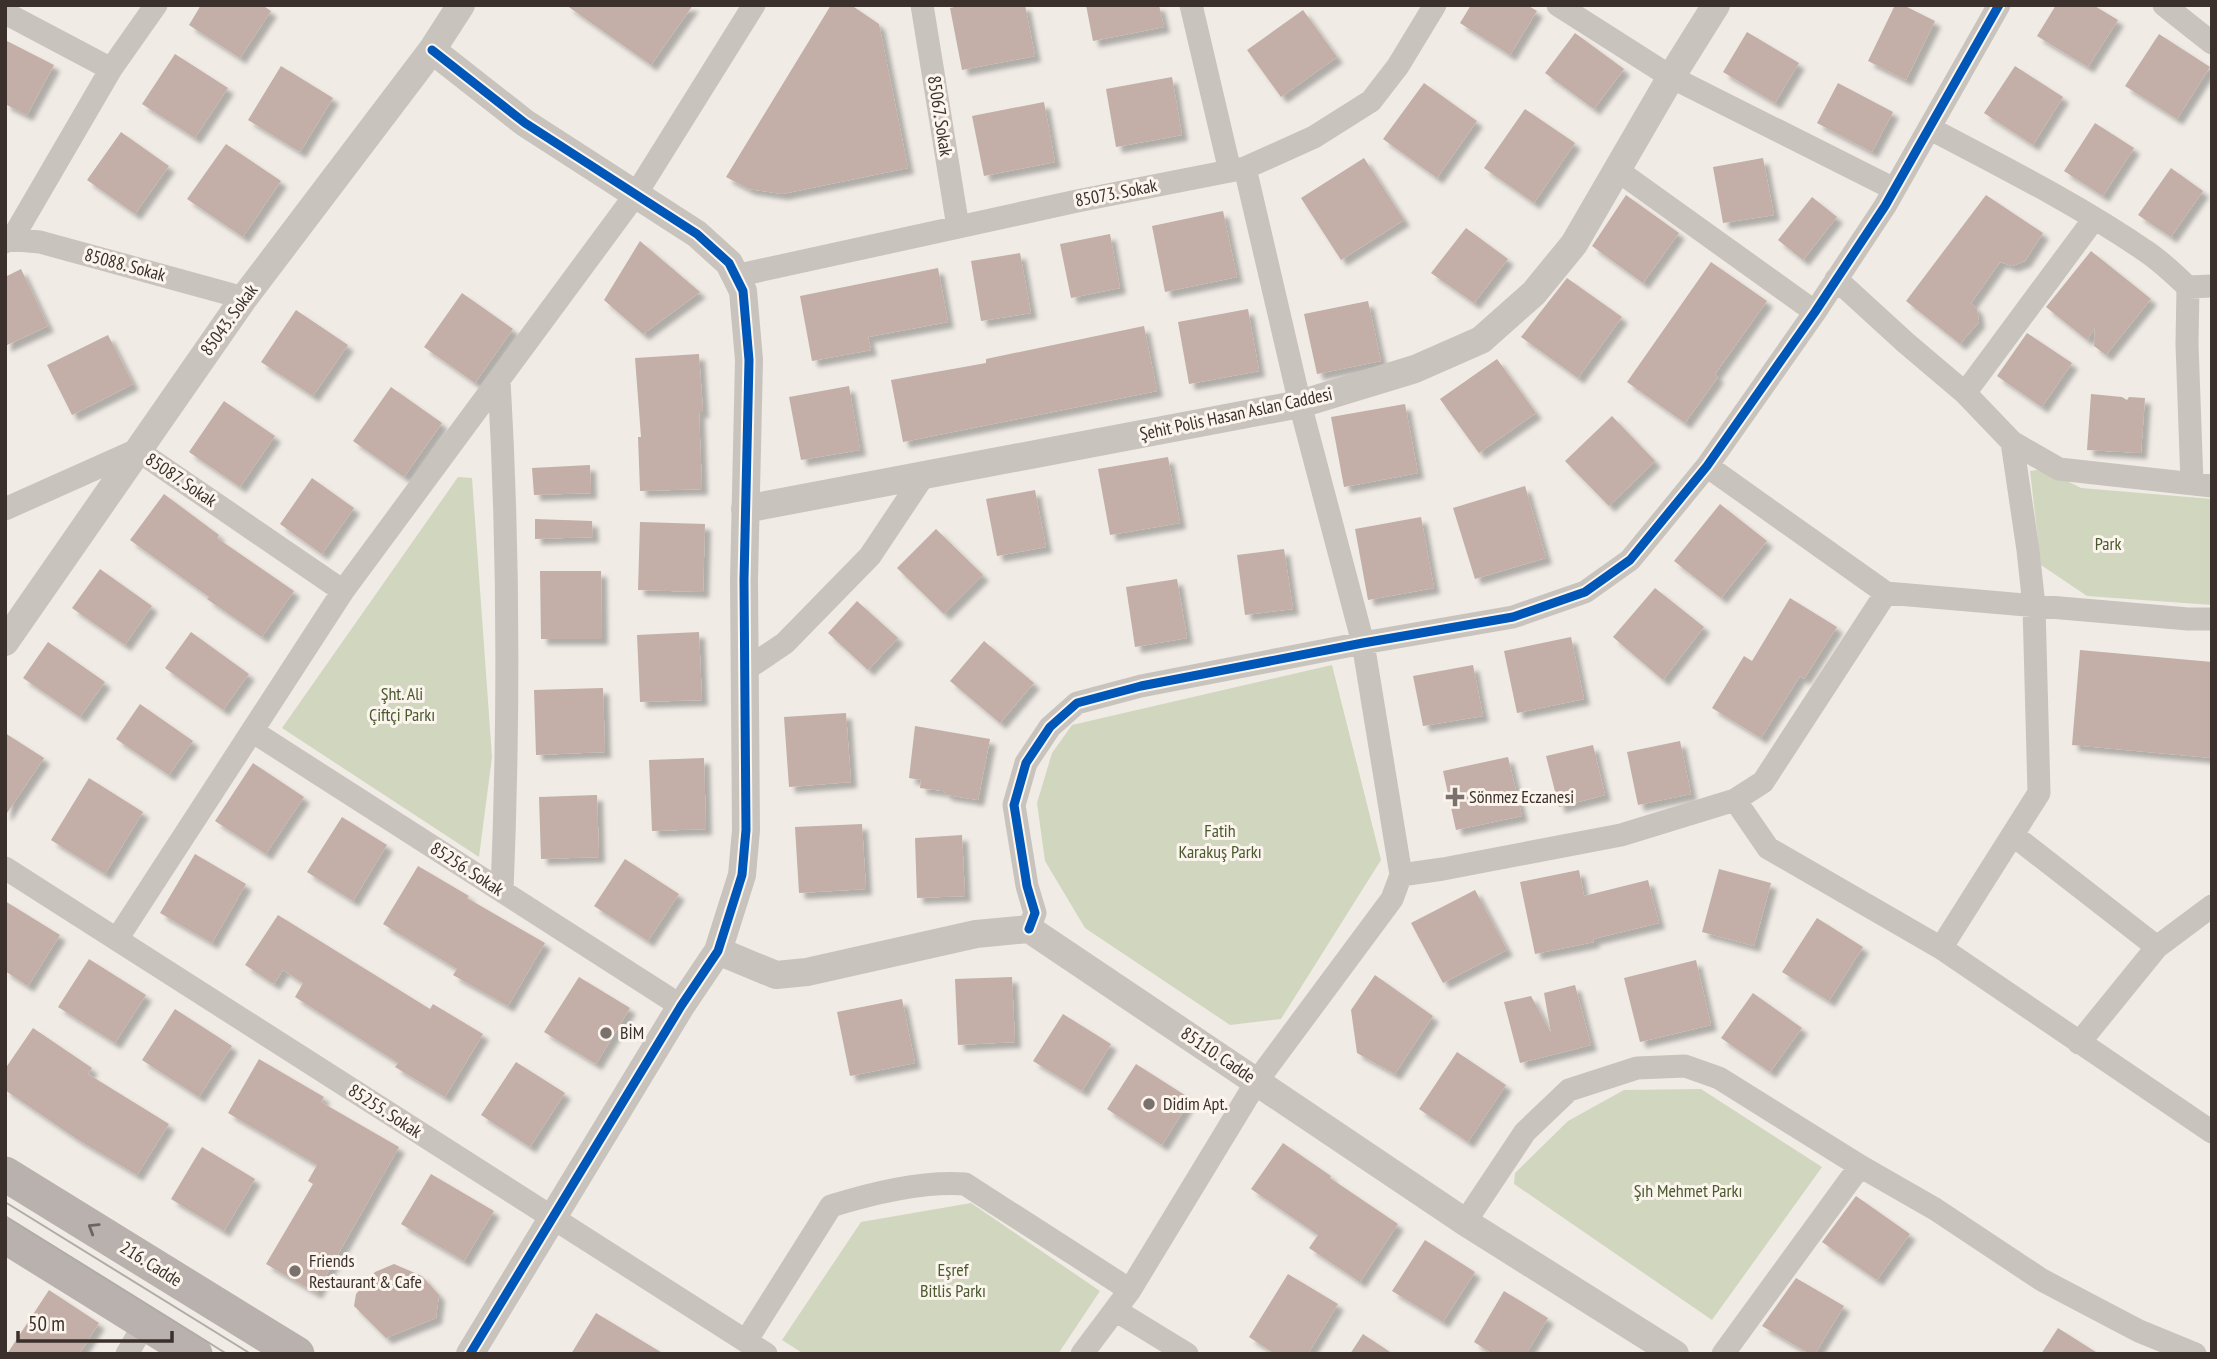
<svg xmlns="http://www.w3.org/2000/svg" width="2217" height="1359" font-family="'PT Sans Narrow',sans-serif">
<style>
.green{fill:#d1d6bf}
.building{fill:#c3afa7;filter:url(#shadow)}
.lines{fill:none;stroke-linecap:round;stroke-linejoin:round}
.minor{stroke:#c9c3be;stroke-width:23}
.tertiary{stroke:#c9c3be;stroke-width:28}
.primary{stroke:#b8b1ad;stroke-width:35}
.tram{stroke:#b1aca8;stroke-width:2}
.cycleway-casing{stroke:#fbf5ee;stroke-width:13}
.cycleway{stroke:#0057b8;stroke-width:9}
.oneway{stroke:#6d645f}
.poi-dot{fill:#7a716c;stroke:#fbf5ee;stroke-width:2.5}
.labels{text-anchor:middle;stroke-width:6;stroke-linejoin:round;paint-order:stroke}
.street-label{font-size:18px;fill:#3b302b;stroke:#fbf5ee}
.park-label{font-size:18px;fill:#4a5a2e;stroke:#fbf5ee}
.poi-label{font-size:18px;fill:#3b302b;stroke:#fbf5ee;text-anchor:start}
</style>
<defs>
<filter id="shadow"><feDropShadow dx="6" dy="6" stdDeviation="2" flood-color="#0004"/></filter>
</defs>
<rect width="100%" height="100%" fill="#f0ebe5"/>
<!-- green -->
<path class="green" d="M2043,469L2081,488L2212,499V605L2087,596L2041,565L2030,471Z
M458,477L472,478L492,757L479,857L282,728Z
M1332,665L1381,860L1281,1019L1230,1025L1085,928L1045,861L1037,803L1052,753L1072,725Z
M1701,1089L1822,1167L1712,1320L1514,1184L1515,1173L1568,1121L1624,1090Z
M971,1203L1100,1291L1058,1354H804L782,1340L861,1222Z"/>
<!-- building -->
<path class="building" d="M201,5H262L271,11L240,58L189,25Z
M566,5H693L651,65Z
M831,5H851L879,24L908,168L782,194L749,189L726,177Z
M963,5H1025L1035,56L962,70L950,8Z
M1086,5H1159L1164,27L1093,41Z
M1471,5H1527L1537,11L1510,55L1460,23Z
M1895,5H1903L1935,21L1906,80L1868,61Z
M2056,5H2093L2118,20L2088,67L2037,36Z
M1303,10L1337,57L1281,97L1247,50Z
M1747,32L1799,63L1775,103L1723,72Z
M1575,33L1624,69L1594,109L1545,73Z
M2159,34L2210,67L2177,119L2125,86Z
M5,40L54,65L27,115L5,104Z
M175,54L228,88L195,138L142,104Z
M281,66L333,98L300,152L248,120Z
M2015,66L2063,97L2033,145L1984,113Z
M1172,77L1182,135L1116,147L1106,89Z
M1424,83L1477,121L1437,178L1383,139Z
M1838,83L1893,112L1872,152L1817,123Z
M1044,102L1055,162L984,176L972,116Z
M1525,109L1575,143L1534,203L1484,168Z
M2095,123L2134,148L2103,196L2064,171Z
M121,132L169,166L135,214L87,180Z
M226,144L281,181L243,237L187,199Z
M1364,158L1404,220L1341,260L1301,198Z
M1763,158L1774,215L1723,223L1713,167Z
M2171,168L2203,191L2171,237L2138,215Z
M1626,195L1679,233L1643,283L1592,246Z
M1986,195L2043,233L2025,261L2012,266L2000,262L1971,303L1977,309L1979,322L1960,344L1906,301Z
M1812,197L1837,217L1803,260L1778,240Z
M1223,211L1237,277L1165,292L1152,226Z
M1466,228L1508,259L1474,303L1431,273Z
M1110,234L1120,288L1071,298L1060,244Z
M640,241L700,292L643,334L604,300Z
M2091,251L2151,299L2106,355L2094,346L2095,328L2087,340L2046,307Z
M1020,253L1031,313L981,321L971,261Z
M1711,262L1767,301L1715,374L1718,377L1685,423L1627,382Z
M938,268L948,322L868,337L871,350L812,361L800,296Z
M21,269L48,326L5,346V277Z
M1567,278L1622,317L1578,378L1521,337Z
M462,293L513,329L475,383L424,347Z
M1368,301L1381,361L1317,374L1304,314Z
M1248,309L1259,371L1189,384L1178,322Z
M296,310L348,345L313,396L261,362Z
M1144,326L1157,391L903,442L891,380L986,363V359Z
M2027,333L2072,363L2042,407L1997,376Z
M108,335L133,384L72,415L47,365Z
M699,354L703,412H699L702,489L640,491L638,437H641L635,358Z
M1497,359L1536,413L1479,453L1440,399Z
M849,386L860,450L801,460L789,397Z
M391,387L442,423L404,477L353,441Z
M2091,394L2122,397L2127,400L2129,397L2145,398L2141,453L2087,450Z
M224,401L275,436L240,487L189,452Z
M1405,404L1418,473L1344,487L1331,417Z
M1612,416L1655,461L1609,506L1565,461Z
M1168,457L1180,523L1110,535L1098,469Z
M590,465L591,493L534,495L532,468Z
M312,478L354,508L322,554L280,524Z
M1525,486L1546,558L1475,579L1453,508Z
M1035,490L1046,547L997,556L986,499Z
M164,494L219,535L217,538L294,591L262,637L207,599L209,597L130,540Z
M1720,504L1767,541L1721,598L1674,561Z
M1421,517L1434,588L1368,600L1355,529Z
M535,519L592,521L593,537L535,539Z
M640,522L705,524L703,592L638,590Z
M936,529L983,575L944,614L897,568Z
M1284,549L1293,609L1245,615L1237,555Z
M100,569L152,606L125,645L72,608Z
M540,571H601L602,639H541Z
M1177,579L1187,638L1135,647L1126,587Z
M1655,588L1704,627L1663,680L1613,637Z
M1790,598L1837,627L1804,679L1800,676L1761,738L1712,708L1744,656L1752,661Z
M857,601L898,638L868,670L828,633Z
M191,632L249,674L223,710L165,668Z
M699,632L702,700L640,702L637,635Z
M1571,637L1584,699L1517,713L1504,651Z
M984,641L1034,683L1000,723L950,681Z
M48,642L105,682L80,717L23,678Z
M2080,650L2212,662V758L2072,745Z
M1473,665L1483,716L1423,726L1413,676Z
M603,688L605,752L536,755L534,690Z
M140,704L193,741L169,775L116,739Z
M846,713L851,782L789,787L784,717Z
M915,726L990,739L978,800L947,795L943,791L920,788L921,780L909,778Z
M5,733L44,758L5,816Z
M1680,741L1691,794L1638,805L1627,752Z
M1593,745L1605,795L1559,807L1546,756Z
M1508,757L1522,816L1456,830L1443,771Z
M704,758L706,829L652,831L649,760Z
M253,763L304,797L266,854L215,821Z
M89,778L143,812L105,874L51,840Z
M597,795L599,857L541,859L539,797Z
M342,817L387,845L353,901L307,872Z
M862,824L866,889L799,893L795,827Z
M962,835L965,896L917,898L915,838Z
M195,854L246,884L212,943L160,913Z
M625,859L679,894L648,941L594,906Z
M418,866L469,896L467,898L545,943L508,1006L453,975L457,969L383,924Z
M1719,869L1771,883L1754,946L1702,932Z
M1579,870L1584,896L1648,880L1659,923L1593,939L1594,942L1535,954L1520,882Z
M1475,890L1507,950L1443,983L1411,923Z
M5,901L60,935L28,986L5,971Z
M278,915L430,1009L433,1004L483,1034L445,1097L395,1067L398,1063L295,997L303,983L283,970L274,984L245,965Z
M1817,918L1863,947L1829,1001L1782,972Z
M89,959L146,995L115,1043L58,1007Z
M1696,960L1711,1025L1640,1042L1624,978Z
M1375,975L1433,1016L1395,1074L1357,1053L1351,1010Z
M579,977L630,1008L596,1064L544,1032Z
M1012,977L1015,1042L958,1045L955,979Z
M1575,985L1591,1045L1520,1063L1504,1002L1531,996L1551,1033L1544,993Z
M1753,993L1802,1028L1770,1072L1721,1038Z
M902,999L915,1063L850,1076L837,1012Z
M175,1009L232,1046L199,1097L142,1060Z
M1063,1014L1111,1044L1082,1091L1033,1061Z
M33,1028L92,1068L88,1074L169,1124L137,1175L77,1139L5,1090V1069Z
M1457,1052L1506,1085L1468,1142L1419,1109Z
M259,1059L324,1097L321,1102L399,1147L316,1293L266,1264L313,1184L308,1181L317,1165L228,1113Z
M516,1062L565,1093L530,1147L481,1115Z
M1136,1064L1191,1099L1162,1145L1107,1109Z
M1283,1143L1331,1176L1330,1178L1398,1224L1360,1282L1309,1248L1318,1235L1251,1189Z
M202,1147L255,1179L224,1231L171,1199Z
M431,1174L494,1211L464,1261L401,1224Z
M1856,1196L1910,1234L1877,1280L1822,1242Z
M1425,1240L1475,1272L1443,1322L1392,1291Z
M394,1264L422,1276L439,1295L436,1318L386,1338L354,1306L356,1294L375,1272Z
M1288,1274L1338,1304L1308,1354H1275L1249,1337Z
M1796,1278L1844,1306L1815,1354H1810L1762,1326Z
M49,1290L99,1323L79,1354H7Z
M1504,1291L1548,1318L1526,1354H1493L1474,1342Z
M596,1313L664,1354H571Z
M2058,1328L2099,1354H2041Z
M1363,1334L1393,1354H1350Z"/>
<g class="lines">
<!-- minor -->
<path class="minor" d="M922,5L958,227
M1191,5L1230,171
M1558,5L1671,77L1894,189
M2164,5L2212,43
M5,13L111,69
M1929,128C2003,167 2079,205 2147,252C2162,262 2175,275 2188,287L2187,344L2192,483
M1617,170L1815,312
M5,239L40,242L244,298
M5,242L12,239L111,69L156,5
M735,276L1077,201L1245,168L1314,137L1371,101L1398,66L1435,5
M1836,279L1906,343L1965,393L2012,442L2059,469L2212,486
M2188,287L2212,286
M499,380C509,551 509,721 502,891
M1965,393L2094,219
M1707,466L1886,593L2188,619H2212
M5,509L137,450L343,591
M745,670L785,643L870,556L924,475
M252,731L681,1006
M1735,800L1768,848L1941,948L2212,1132
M2013,835L2157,947
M5,868L766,1354
M1401,875L1443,869L1621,835L1735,800L1763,782L1886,593
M1029,929L1035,913L1027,886L1014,805L1026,763L1050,727L1077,703L1141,686L1363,643L1513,617L1585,592L1630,560L1707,466L1815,312L1885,206L1999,5
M117,939L343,591L636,194L754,5
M1941,948L2039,793L2034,606L2028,550L2012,442
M2079,1043L2157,947L2212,906
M1465,1222L1525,1132L1569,1090L1637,1068L1685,1066L1719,1078L1860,1166L1935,1209L2042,1280L2139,1331L2195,1354
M1115,1310L1187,1354
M746,1341L831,1206C873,1193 921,1181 965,1184L1130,1290
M127,1354L145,1323
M1082,1354L1130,1290L1257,1081L1392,899L1401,875L1363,643L1300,404L1245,168
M1723,1354L1860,1166"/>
<!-- tertiary -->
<path class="tertiary" d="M432,50L525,123L697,234L729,263L743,291L749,360L744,580L746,830L742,875L718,951L681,1006L470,1354
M745,509L1300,404L1415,369L1481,340L1534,293L1574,244L1671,77L1716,5
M5,642L244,298L432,50L461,5
M718,951L776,975L807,972L976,934L1029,929L1465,1222L1675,1354"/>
<!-- primary -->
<path class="primary" d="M5,1174L297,1354
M5,1236L195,1354"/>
<!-- tram -->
<path class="tram" d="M5,1202L251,1354
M5,1216L227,1354"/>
<!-- cycleway casing -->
<g class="cycleway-casing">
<path id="cycleway" d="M432,50L525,123L697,234L729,263L743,291L749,360L744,580L746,830L742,875L718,951L681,1006L470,1354
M1029,929L1035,913L1027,886L1014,805L1026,763L1050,727L1077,703L1141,686L1363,643L1513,617L1585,592L1630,560L1707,466L1815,312L1885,206L1999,5"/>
</g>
<!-- cycleway -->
<use href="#cycleway" class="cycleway"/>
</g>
<!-- one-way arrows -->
<defs><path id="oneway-chevron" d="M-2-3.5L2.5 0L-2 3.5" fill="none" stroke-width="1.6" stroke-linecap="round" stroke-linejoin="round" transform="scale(1.75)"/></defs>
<use class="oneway" href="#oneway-chevron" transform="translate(93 1228) rotate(-148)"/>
<!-- markers -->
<g class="poi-dot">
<path d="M1451.5 786.5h7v7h7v7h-7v7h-7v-7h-7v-7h7z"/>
<circle cx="606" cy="1033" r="7"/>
<circle cx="1149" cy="1104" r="7"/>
<circle cx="295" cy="1271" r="7"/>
</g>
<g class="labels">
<!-- street labels -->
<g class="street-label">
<text transform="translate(940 116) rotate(81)" y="6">85067. Sokak</text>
<text transform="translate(1116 193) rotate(-11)" y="6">85073. Sokak</text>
<text transform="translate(125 265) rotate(15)" y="6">85088. Sokak</text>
<text transform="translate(229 320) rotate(-54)" y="6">85043. Sokak</text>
<text transform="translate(1236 414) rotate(-12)" y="6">Şehit Polis Hasan Aslan Caddesi</text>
<text transform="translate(181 480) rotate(34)" y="6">85087. Sokak</text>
<text transform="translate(467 869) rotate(33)" y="6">85256. Sokak</text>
<text transform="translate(1218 1055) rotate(34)" y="6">85110. Cadde</text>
<text transform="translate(385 1111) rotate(33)" y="6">85255. Sokak</text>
<text transform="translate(151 1264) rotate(32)" y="6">216. Cadde</text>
</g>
<!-- park labels -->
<g class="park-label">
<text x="2108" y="550">Park</text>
<text x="402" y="700">Şht. Ali<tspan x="402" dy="21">Çiftçi Parkı</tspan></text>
<text x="1220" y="837">Fatih<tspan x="1220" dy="21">Karakuş Parkı</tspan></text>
<text x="1688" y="1197">Şıh Mehmet Parkı</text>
<text x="953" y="1276">Eşref<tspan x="953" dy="21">Bitlis Parkı</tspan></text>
</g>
<!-- poi labels -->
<g class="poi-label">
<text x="1469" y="803">Sönmez Eczanesi</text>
<text x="620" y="1039">BİM</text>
<text x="1163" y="1110">Didim Apt.</text>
<text x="309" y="1267">Friends<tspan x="309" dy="21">Restaurant &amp; Cafe</tspan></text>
</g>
</g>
<!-- border -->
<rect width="2217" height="1359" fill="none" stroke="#3b302b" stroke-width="14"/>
<!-- scale -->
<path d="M18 1331v10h154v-10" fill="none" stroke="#3b302b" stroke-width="3.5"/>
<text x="28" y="1331" font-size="21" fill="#3b302b" stroke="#fbf5ee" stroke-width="5" paint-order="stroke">50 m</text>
</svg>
